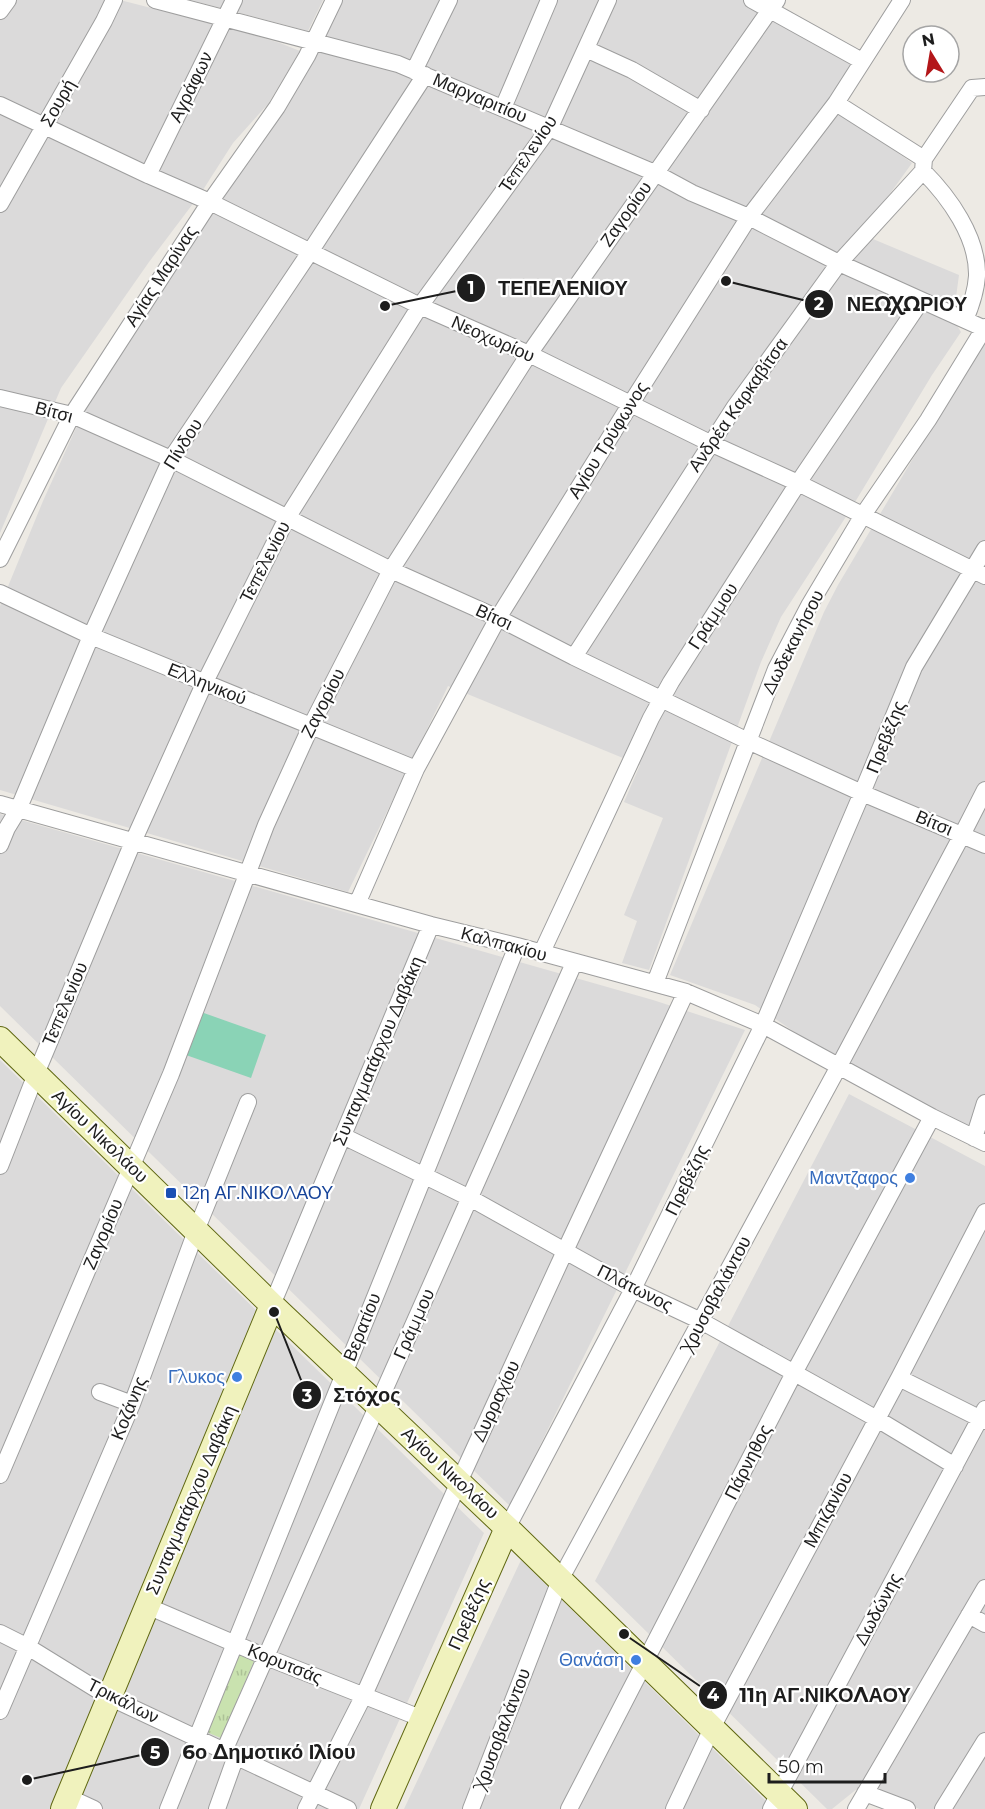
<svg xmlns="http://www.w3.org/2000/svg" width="985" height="1809" font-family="Montserrat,sans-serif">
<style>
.residential{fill:#dbdada}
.grass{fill:url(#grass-tufts)}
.pitch{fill:#8ad3b6}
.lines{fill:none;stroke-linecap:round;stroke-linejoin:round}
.street-casing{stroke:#9e9e9e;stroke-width:18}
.secondary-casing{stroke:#5f6711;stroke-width:26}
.street{stroke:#fff;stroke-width:16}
.secondary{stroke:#f0f2bd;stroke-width:24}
.shop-dot{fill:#3f7fe0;stroke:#fff;stroke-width:2}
.transit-dot{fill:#1a4fb4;stroke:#fff;stroke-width:2}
.labels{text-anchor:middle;stroke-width:4.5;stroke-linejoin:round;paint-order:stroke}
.street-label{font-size:18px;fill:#1d1d1d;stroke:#fff}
.shop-label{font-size:18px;fill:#366cbe;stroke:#fff;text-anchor:end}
.transit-label{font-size:18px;fill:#164399;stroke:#fff;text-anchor:start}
.leader{fill:none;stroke:#1d1d1d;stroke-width:2}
.callout-dot{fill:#1d1d1d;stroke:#fff;stroke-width:2}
.mark-label{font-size:18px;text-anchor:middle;font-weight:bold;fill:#fff}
.callout-label{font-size:20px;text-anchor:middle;font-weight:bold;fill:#1d1d1d;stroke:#fff;stroke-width:4.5;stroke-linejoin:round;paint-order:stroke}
</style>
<defs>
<pattern id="grass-tufts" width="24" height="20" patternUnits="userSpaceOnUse" patternTransform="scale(1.5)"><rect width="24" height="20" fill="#c9e2af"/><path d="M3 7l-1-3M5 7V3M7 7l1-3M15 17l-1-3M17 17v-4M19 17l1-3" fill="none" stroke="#acc196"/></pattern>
</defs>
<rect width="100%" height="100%" fill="#edeae4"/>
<!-- residential -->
<path class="residential" d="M0,0H120L237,30L280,43L300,51L268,104L233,143L201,193L149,262L61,388L0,533Z
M190,0H323L308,31Z
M338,0H758L857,62L830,104L912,163L861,234L959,275L953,319L961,332L932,375L849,512L781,617L761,662L649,970L622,963L637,921L624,915L663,818L624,802L640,765L448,686L348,892L0,790V606L43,501L90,397L287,101Z
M985,337V1135L834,1059L755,1005L670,975L824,612L838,585Z
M0,814L653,1000L745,1030L510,1506L0,1006Z
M0,1060L484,1533L359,1809H0Z
M849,1094L985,1166V1809H919L863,1784L832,1809H827L595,1581Z
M521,1560L774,1809H404Z"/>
<!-- grass -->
<path class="grass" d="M237,1654L254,1661L221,1738L204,1731Z"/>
<!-- pitch -->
<path class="pitch" d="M201,1012L266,1035L251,1078L186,1055Z"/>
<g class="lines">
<!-- street casing -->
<g class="street-casing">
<path id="street" d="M155,0L398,64L655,173L692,193L749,217L839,263L985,329
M752,0L862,61
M0,11L8,0
M586,49L632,70L701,110
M414,71L449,0
M836,103L924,159
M0,105L148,175L210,202L420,306L529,354L710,443L798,483L985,576
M503,108L549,0
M923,171C949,197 978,237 977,276C976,291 971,306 965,320
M148,175L234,0
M0,204L104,21L114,0
M0,398L72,415L171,459L391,570L498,618L574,657L748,741L862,793L985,845
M0,559L72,415L210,202L277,107L307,56L334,0
M0,593L91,636L416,769
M574,657L734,408L839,263L923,171L924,159L972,88L985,87
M0,804L431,925L517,946L686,992L763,1025L932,1117L985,1143
M0,845L7,828L18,810L91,636L171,459L310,252L425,75
M357,904L416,769L498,618L630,405L749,217L836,103L902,0
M542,952L651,718L671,682L798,483L921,301
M655,983L776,669L810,604L863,515L928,420L985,327
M343,1136L470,1198L633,1289L701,1321L877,1419L955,1466
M974,1138L985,1103
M0,1166L36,1074L133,842L204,684L287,518L420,306L550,127L608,0
M272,1305L431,925
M899,1378L985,1421
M100,1392L132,1404
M0,1475L171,1074L266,825L311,726L391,570L529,354L777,0
M507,1528L633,1289L763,1025L862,793L914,667L985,549
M147,1606L266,1657L423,1719
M969,1615L985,1624
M0,1633L28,1647L109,1697L348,1809
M0,1711L132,1404L196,1231L248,1102
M224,1751L574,963
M865,1793L907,1809
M68,1797L94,1809
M168,1809L517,946
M217,1809L236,1756
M306,1809L364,1695L459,1482L565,1251L686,992
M471,1809L560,1580L839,1066L962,835L985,790
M569,1809L794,1373L932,1117
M674,1809L714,1724L899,1378L985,1212
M771,1809L985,1409
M856,1809L985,1588
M943,1809L985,1741"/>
</g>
<!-- secondary casing -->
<g class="secondary-casing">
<path id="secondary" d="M0,1039L272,1305L507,1528L795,1809
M63,1809L272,1305
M383,1809L507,1528"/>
</g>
<!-- street -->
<use href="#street" class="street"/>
<!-- secondary -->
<use href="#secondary" class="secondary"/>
</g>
<!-- markers -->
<g class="shop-dot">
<circle cx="910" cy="1178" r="6"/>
<circle cx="237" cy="1377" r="6"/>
<circle cx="636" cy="1660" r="6"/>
</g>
<rect class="transit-dot" x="165" y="1187" width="12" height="12" rx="3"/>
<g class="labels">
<!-- street labels -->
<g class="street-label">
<text transform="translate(191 87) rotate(-64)" y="6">Αγράφων</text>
<text transform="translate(480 98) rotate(23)" y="6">Μαργαριτίου</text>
<text transform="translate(58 103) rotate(-60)" y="6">Σουρή</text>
<text transform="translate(528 154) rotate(-56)" y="6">Τεπελενίου</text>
<text transform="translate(626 214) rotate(-55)" y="6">Ζαγορίου</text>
<text transform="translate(161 276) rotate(-57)" y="6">Αγίας Μαρίνας</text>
<text transform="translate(493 339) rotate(24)" y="6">Νεοχωρίου</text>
<text transform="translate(738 405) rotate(-55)" y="6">Ανδρέα Καρκαβίτσα</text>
<text transform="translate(54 412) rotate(15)" y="6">Βίτσι</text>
<text transform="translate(608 440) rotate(-58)" y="6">Αγίου Τρύφωνος</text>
<text transform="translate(183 444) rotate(-58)" y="6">Πίνδου</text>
<text transform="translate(265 562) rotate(-63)" y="6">Τεπελενίου</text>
<text transform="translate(713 616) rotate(-57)" y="6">Γράμμου</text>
<text transform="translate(494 617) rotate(25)" y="6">Βίτσι</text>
<text transform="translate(793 642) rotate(-63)" y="6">Δωδεκανήσου</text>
<text transform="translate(207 684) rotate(22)" y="6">Ελληνικού</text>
<text transform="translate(323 703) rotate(-63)" y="6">Ζαγορίου</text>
<text transform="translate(886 737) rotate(-68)" y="6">Πρεβέζης</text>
<text transform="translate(934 823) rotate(23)" y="6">Βίτσι</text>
<text transform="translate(504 944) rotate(15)" y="6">Καλπακίου</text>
<text transform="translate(65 1004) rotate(-67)" y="6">Τεπελενίου</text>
<text transform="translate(378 1051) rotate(-67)" y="6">Συνταγματάρχου Δαβάκη</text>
<text transform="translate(100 1136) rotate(44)" y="6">Αγίου Νικολάου</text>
<text transform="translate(687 1180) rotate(-64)" y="6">Πρεβέζης</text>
<text transform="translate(103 1234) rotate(-67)" y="6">Ζαγορίου</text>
<text transform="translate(635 1288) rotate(27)" y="6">Πλάτωνος</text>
<text transform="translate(716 1294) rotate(-62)" y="6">Χρυσοβαλάντου</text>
<text transform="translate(414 1324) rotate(-66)" y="6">Γράμμου</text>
<text transform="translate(362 1327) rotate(-68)" y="6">Βερατίου</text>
<text transform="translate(496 1401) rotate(-65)" y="6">Δυρραχίου</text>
<text transform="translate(129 1408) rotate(-68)" y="6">Κοζάνης</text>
<text transform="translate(748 1462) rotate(-63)" y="6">Πάρνηθος</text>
<text transform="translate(450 1473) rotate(43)" y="6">Αγίου Νικολάου</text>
<text transform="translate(191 1500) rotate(-67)" y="6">Συνταγματάρχου Δαβάκη</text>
<text transform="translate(828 1510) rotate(-62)" y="6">Μπιζανίου</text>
<text transform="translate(878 1609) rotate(-62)" y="6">Δωδώνης</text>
<text transform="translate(469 1614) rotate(-66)" y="6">Πρεβέζης</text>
<text transform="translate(285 1664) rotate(22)" y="6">Κορυτσάς</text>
<text transform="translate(123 1701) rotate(27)" y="6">Τρικάλων</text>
<text transform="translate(502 1729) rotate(-69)" y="6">Χρυσοβαλάντου</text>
</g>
<!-- shop labels -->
<g class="shop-label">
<text x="898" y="1184">Μαντζαφος</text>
<text x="225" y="1383">Γλυκος</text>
<text x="624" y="1666">Θανάση</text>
</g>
<!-- transit labels -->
<g class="transit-label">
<text x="183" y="1199">12η ΑΓ.ΝΙΚΟΛΑΟΥ</text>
</g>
</g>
<!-- callouts -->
<path class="leader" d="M385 306L471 288M726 281L819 304M274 1312L307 1395M624 1634L713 1695M27 1780L155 1752"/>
<g class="callout-dot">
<circle cx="385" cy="306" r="6"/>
<circle cx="726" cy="281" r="6"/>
<circle cx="274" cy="1312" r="6"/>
<circle cx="624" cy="1634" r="6"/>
<circle cx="27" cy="1780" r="6"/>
<circle cx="471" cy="288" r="15"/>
<circle cx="819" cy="304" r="15"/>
<circle cx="307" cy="1395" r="15"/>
<circle cx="713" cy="1695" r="15"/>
<circle cx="155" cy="1752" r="15"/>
</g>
<g class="mark-label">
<text x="471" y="294">1</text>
<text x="819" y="310">2</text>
<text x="307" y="1402">3</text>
<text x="713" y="1701">4</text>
<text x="155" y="1759">5</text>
</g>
<g class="callout-label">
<text x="563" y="295">ΤΕΠΕΛΕΝΙΟΥ</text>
<text x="907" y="311">ΝΕΩΧΩΡΙΟΥ</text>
<text x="367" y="1402">Στόχος</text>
<text x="825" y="1702">11η ΑΓ.ΝΙΚΟΛΑΟΥ</text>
<text x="269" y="1759">6ο Δημοτικό Ιλίου</text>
</g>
<!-- north arrow -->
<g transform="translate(931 54) rotate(349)"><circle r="28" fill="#ffffff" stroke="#a5a5a5" stroke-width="1.5"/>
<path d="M0-4.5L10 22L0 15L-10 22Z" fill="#b31619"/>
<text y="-9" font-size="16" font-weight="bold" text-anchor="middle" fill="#1d1d1d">N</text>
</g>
<!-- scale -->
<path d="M769 1773v9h116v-9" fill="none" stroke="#1d1d1d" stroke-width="3"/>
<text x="778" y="1773" font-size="18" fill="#1d1d1d" stroke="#ffffff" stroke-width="4.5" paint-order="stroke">50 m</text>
</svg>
